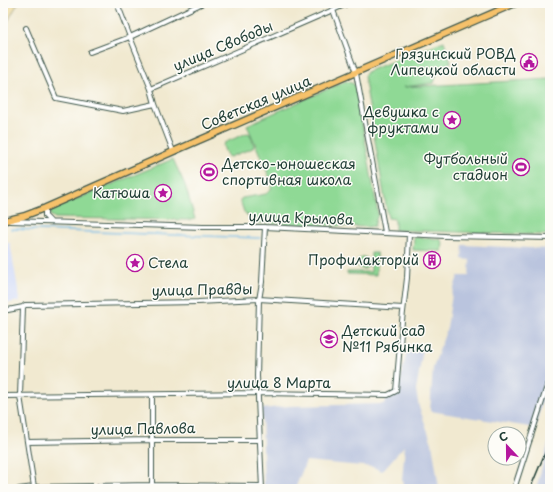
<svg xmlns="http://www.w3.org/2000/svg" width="553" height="492" font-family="'Playpen Sans',sans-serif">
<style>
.built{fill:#d0daf9}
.industrial{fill:#bac4de}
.green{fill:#8fd995;stroke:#578b64}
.sand{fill:#eeda9e;stroke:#868c69}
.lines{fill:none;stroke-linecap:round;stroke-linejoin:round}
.stream{stroke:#6cb7e5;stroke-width:1.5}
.minor-casing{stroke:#3e574b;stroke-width:6}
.major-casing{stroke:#3e574b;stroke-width:8}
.minor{stroke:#fff;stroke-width:4}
.major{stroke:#f6c16b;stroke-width:5.5}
.rail{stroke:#1f3d34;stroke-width:1.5}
.labels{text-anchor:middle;stroke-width:3;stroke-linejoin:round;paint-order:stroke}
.street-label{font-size:14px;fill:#1f3d34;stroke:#fdfcf7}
.poi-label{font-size:14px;fill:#1f3d34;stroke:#fdfcf7;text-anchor:end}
</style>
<rect width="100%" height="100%" fill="#fdfcf7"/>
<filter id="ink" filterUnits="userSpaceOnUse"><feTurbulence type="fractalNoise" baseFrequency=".025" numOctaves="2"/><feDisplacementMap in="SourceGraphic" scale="8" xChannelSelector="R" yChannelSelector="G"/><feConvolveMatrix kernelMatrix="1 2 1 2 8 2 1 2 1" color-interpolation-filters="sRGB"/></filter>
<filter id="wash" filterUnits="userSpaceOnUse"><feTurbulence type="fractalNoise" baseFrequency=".012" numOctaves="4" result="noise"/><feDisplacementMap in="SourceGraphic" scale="16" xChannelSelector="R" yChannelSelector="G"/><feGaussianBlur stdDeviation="0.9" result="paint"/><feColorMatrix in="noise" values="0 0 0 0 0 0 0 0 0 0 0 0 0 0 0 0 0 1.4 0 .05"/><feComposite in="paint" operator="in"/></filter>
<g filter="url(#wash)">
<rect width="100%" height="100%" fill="#f1e9d0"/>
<!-- built -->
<path class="built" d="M10,243L20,301L3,304V244Z"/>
<!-- industrial -->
<path class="industrial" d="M463,245L550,249V367L536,428L430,411L433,368L447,328L452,294L458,276H469L470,260L462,259Z
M408,346L423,349L416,390L419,407L432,443L439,488L441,489H404L402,480L405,445L382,471L373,467L306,461L295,489H264L262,409L289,406L384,404L393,391H398Z
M550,437V489H536Z"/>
<!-- green -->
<path class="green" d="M444,41L451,62L438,71L434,83L404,87L550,79V235L395,230V219L388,218L364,76L368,71Z
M346,81L354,84L356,88L378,214L374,226L368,227L255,223L244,212L240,200L242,198L266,194L271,189L272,183L247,125Z
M247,133L250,134L254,145L253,148L230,157L227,156L223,146L224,143Z
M173,159L185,185L195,219L192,220L55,218L50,215L51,210L62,205Z
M414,237L440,239L443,243L442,251L413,250Z
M371,253H377L376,275L347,274V272H371Z
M357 263a6 6 0 1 1 12 0a6 6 0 1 1-12 0Z"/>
<!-- sand -->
<path class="sand" d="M3,3H18L3,30Z"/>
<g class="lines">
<!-- stream -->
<path class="stream" d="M11,229L260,238"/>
</g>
</g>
<g filter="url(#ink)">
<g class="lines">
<!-- minor casing -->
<g class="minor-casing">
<path id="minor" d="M117,3L130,37L151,89L155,104L173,151
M333,10L356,73L385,232
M26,28L56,98L123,111L155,104
M90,52L130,37L203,3
M151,89L349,3
M45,208V216L50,221
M10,221L203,227H265L445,236L550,238
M23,307L20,396L34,487
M3,311L23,307L25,305L198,302L259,299L403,308
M152,395V489
M3,396L259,393L388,395L396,391L402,321L407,278L409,234
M27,442L153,440H259
M19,489L34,487L152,485L262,486
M262,489L257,376L259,300L262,282L265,227
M514,489L550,377"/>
</g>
<!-- major casing -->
<g class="major-casing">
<path id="major" d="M3,221L24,216L45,208L195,142L516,3"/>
</g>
<!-- minor -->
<use href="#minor" class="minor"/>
<!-- major -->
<use href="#major" class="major"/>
<!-- rail -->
<path class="rail" d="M530,489L550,441"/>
</g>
</g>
<!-- icons -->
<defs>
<g id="civic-ring" transform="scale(0.9)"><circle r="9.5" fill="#fdfcf7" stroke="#b5179e" stroke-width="1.5"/><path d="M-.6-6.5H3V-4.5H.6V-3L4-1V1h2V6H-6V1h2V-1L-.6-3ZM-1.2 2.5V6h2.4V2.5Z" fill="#b5179e"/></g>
<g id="sight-ring" transform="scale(0.9)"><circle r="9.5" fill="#fdfcf7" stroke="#b5179e" stroke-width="1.5"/><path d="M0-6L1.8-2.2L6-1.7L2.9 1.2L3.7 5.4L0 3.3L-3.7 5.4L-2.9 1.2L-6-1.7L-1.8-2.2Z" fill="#b5179e"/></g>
<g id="stadium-ring" transform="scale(0.9)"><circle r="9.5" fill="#fdfcf7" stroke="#b5179e" stroke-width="1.5"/><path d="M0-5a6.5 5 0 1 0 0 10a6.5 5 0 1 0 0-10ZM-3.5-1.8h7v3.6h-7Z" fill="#b5179e"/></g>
<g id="building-ring" transform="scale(0.9)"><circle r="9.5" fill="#fdfcf7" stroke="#b5179e" stroke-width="1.5"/><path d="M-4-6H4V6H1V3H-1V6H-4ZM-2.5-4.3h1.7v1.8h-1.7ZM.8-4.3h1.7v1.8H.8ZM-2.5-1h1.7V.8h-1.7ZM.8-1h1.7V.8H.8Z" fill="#b5179e"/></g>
<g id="school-ring" transform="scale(0.9)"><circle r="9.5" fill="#fdfcf7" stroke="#b5179e" stroke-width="1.5"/><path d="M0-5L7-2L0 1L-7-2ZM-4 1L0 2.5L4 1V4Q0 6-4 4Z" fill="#b5179e"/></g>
</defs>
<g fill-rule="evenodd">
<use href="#civic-ring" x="529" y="62"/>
<use href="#sight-ring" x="452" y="120"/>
<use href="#stadium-ring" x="521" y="167"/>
<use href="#stadium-ring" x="209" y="172"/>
<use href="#sight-ring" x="163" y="193"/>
<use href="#building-ring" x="432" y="260"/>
<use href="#sight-ring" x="135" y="263"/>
<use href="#school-ring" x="329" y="339"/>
</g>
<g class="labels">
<!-- street labels -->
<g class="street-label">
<text transform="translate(223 46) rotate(-23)" y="5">улица Свободы</text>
<text transform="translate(256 103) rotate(-23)" y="5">Советская улица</text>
<text transform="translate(301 218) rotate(2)" y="5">улица Крылова</text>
<text transform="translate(202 290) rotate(-1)" y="5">улица Правды</text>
<text x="279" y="388">улица 8 Марта</text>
<text transform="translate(143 429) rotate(-1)" y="5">улица Павлова</text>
</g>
<!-- poi labels -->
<g class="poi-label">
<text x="516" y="59">Грязинский РОВД<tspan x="516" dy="16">Липецкой области</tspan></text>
<text x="439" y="117">Девушка с<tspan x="439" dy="16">фруктами</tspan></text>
<text x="508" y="164">Футбольный<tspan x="508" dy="16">стадион</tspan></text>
<text x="222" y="169" text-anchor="start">Детско-юношеская<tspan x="222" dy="16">спортивная школа</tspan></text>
<text x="150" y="198">Катюша</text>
<text x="419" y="265">Профилакторий</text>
<text x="148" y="268" text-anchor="start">Стела</text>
<text x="342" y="336" text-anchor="start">Детский сад<tspan x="342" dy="16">№11 Рябинка</tspan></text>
</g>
</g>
<!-- margin -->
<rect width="553" height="492" fill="none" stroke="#fdfcf7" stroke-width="16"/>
<!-- north arrow -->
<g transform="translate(507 446) rotate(338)"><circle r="19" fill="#fdfcf7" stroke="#a4b0a9"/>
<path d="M0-3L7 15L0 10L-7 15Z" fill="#b5179e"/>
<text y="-6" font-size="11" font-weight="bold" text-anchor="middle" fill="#1f3d34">С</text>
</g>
</svg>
